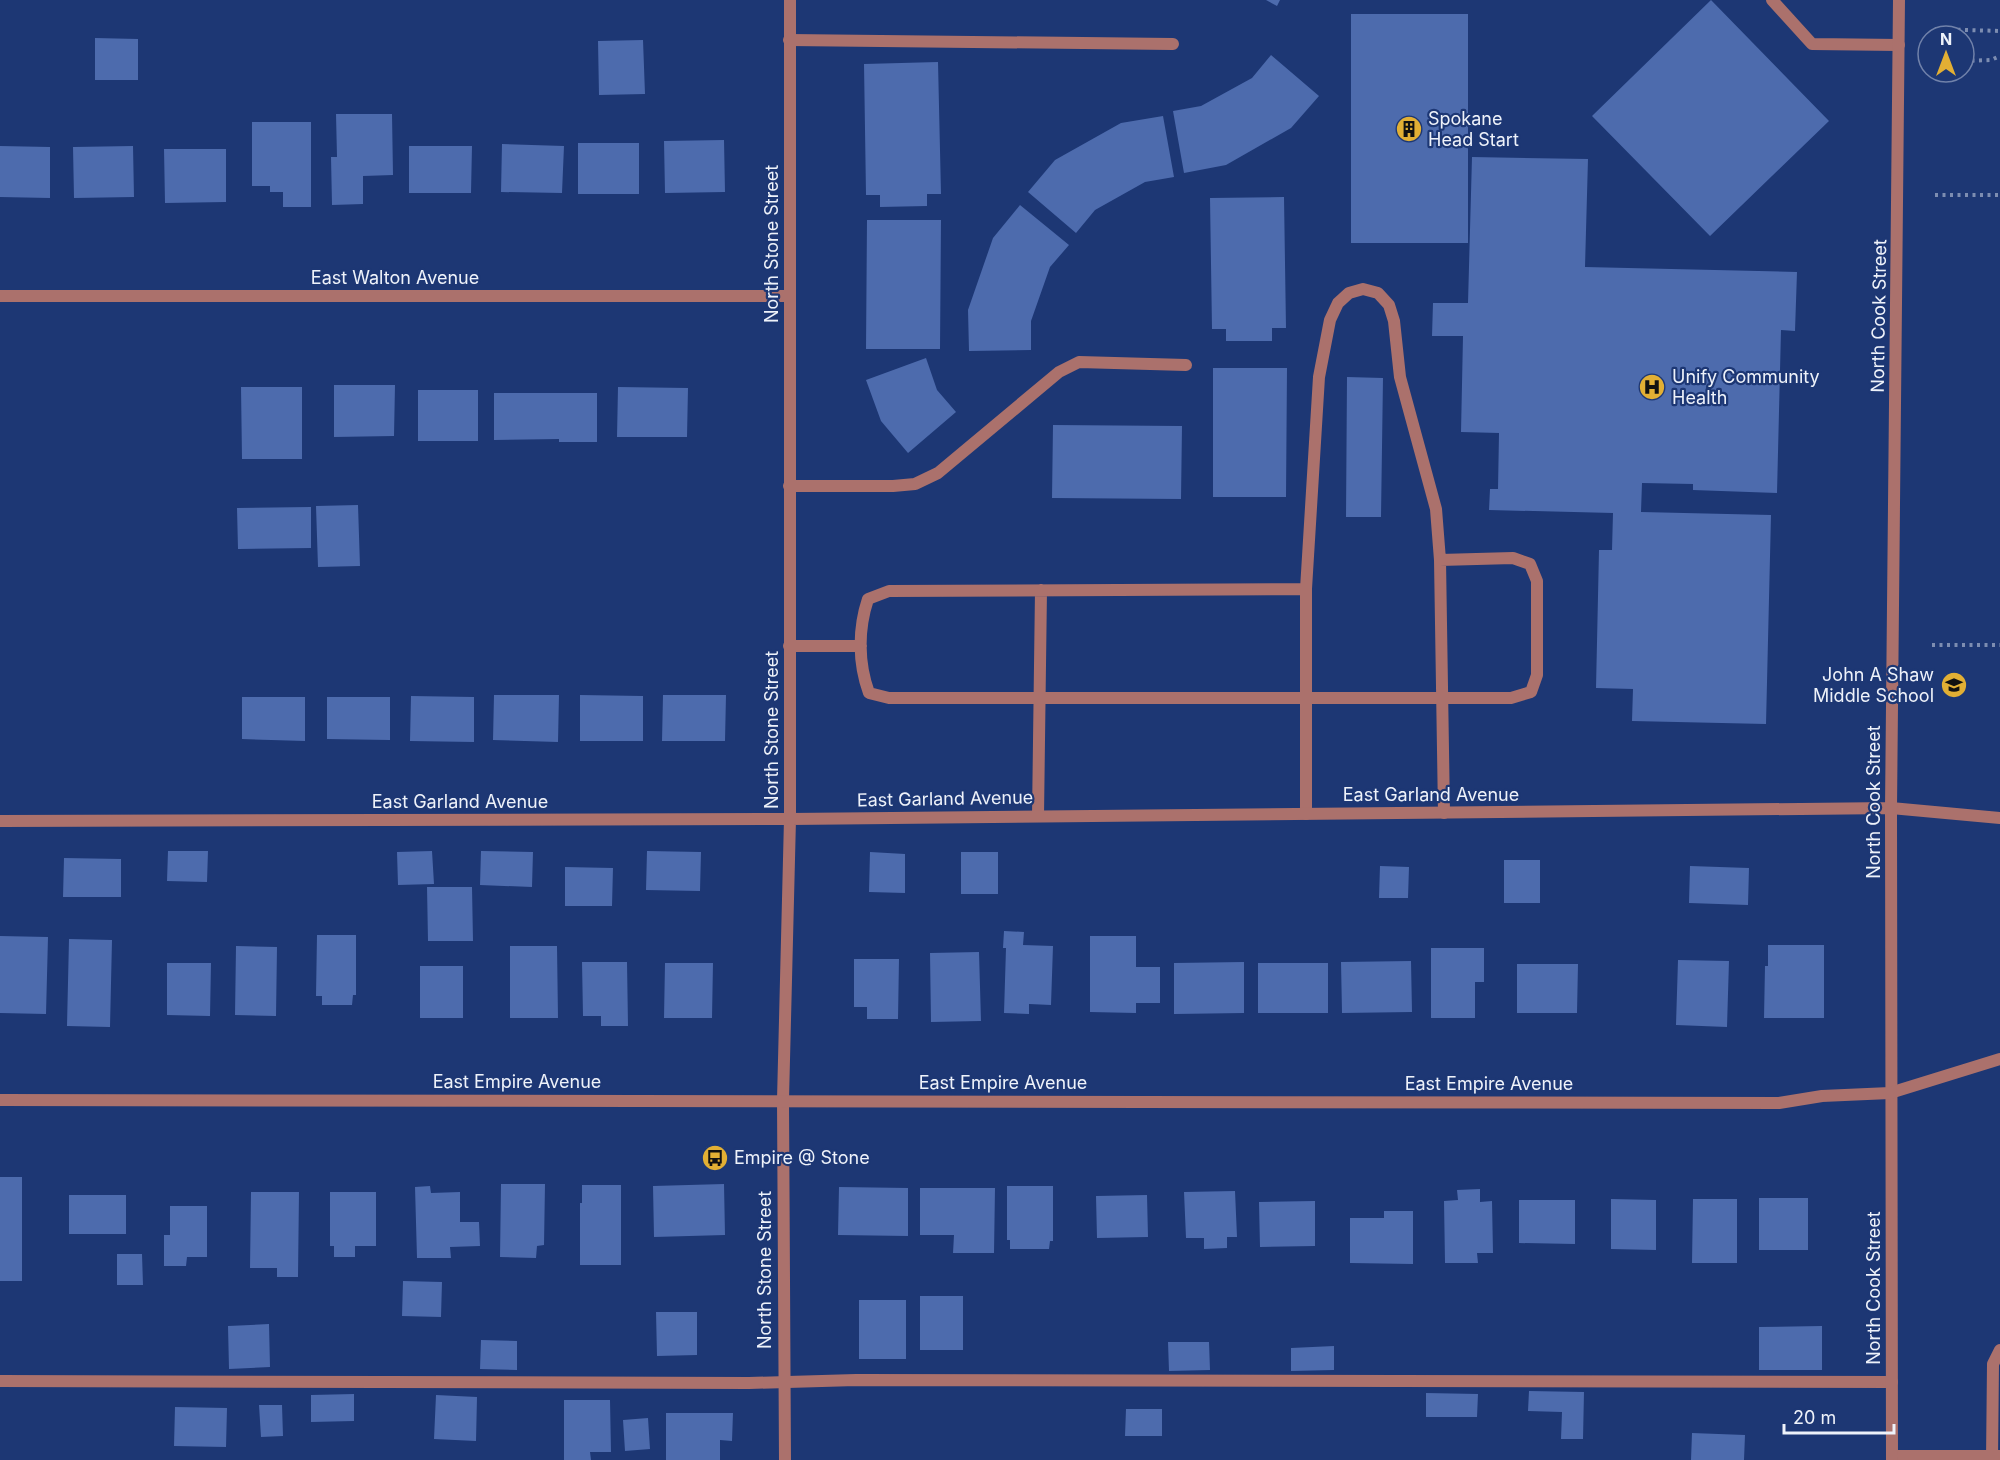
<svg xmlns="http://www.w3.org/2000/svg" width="2000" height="1460" font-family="Inter,sans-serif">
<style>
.building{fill:#4d6bad}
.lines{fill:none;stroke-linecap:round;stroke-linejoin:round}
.path{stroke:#7d8db1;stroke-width:4;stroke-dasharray:3 4.5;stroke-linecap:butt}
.service{stroke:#ab716c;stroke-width:12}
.minor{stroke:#ab716c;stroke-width:12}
.tertiary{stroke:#ab716c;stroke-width:12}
.labels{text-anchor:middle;stroke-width:4.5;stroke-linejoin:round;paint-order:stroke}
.poi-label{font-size:18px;fill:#eef2fa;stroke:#1d3774;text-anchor:start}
.street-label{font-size:18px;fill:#eef2fa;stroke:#1d3774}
</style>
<rect width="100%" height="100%" fill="#1d3774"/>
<!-- building -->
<path class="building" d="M1266,0H1280L1277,6Z
M1711,0L1829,121L1710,236L1592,116Z
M1351,14H1468V243H1351Z
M95,38L138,39V80H95Z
M643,40L645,94L599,95L598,41Z
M1271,55L1319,96L1291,128L1226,165L1184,173L1173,111L1201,106L1252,78Z
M938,62L941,194H927V206L880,207V195H866L864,64Z
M336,114H392L393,175L363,176V204L332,205L331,157H337Z
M1163,116L1174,177L1145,182L1095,210L1076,233L1028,192L1055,160L1121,123Z
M252,122H311V207H283V192H270V186H252Z
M724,140L725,192L665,193L664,141Z
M578,143H639V194H578Z
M502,144L564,146L562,193L501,192Z
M0,146L50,147V198L0,197Z
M133,146L134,197L74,198L73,147Z
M409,146H472L471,193H409Z
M164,149H226V202L165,203Z
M1472,157L1588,159L1585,267L1797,272L1795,331L1781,330L1777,493L1693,490V484L1642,483L1641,512L1771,515L1766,724L1632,721L1633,689L1596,688L1599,550H1612L1613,513L1489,510L1490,489H1498L1499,433L1461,432L1463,336H1432L1433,303H1468Z
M1284,197L1286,328H1272V341H1226V329H1212L1210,198Z
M1020,205L1069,245L1050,267L1031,321V350L969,351L968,310L993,238Z
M867,220H941L940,349H866Z
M926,358L937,390L956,412L908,453L881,421L866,380Z
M1213,368H1287L1286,497H1213Z
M1347,377L1383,378L1381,517H1346Z
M334,385H395L394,436L334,437Z
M241,387H302V459H242Z
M618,387L688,388L687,437H617Z
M418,390H478V441H418Z
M494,393H597V442H559V439L494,440Z
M1053,425L1182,426L1181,499L1052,498Z
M358,505L360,566L318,567L316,506Z
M311,507V548L238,549L237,508Z
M494,695H559L558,742L493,740Z
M580,695L643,696V741H580Z
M663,695H726L725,741H662Z
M411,696L474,697V742L410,741Z
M242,697H305V741L242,739Z
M327,697H390V740L327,739Z
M168,851H208L207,882L167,881Z
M432,851L434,884L398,885L397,852Z
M481,851L533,852L532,887L480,885Z
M647,851L701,852L700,891L646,890Z
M870,852L905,854V893L869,892Z
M961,852H998V894H961Z
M64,858L121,859V897H63Z
M1504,860H1540V903H1504Z
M1380,866L1409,867L1408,898H1379Z
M1690,866L1749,868L1748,905L1689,903Z
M565,867L613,868L612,906H565Z
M427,887H472L473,941H428Z
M1004,931L1024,932L1023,945L1053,946L1051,1005L1029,1004V1014L1004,1013L1006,948H1003Z
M317,935H356V995H353L352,1005H322V996H316Z
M0,936L48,937L46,1014L0,1013Z
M1090,936H1136V967H1160V1003H1136V1013L1090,1012Z
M69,939L112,940L110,1027L67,1026Z
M1768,945H1824V1018H1764L1765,966H1768Z
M236,946L277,947L276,1016L235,1015Z
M510,946H557L558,1018H510Z
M1431,948H1484V982H1475V1018H1431Z
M979,952L981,1021L931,1022L930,953Z
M854,959H899L898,1019H867V1007H854Z
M1678,960L1729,961L1727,1027L1676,1025Z
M1411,961L1412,1012L1342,1013L1341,962Z
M582,962H627L628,1026H601V1016H583Z
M1244,962V1013L1174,1014V963Z
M167,963H211L210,1016L167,1015Z
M665,963H713L712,1018H664Z
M1258,963H1328V1013H1258Z
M1517,964H1578L1577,1013H1517Z
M420,966H463V1018H420Z
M0,1177H22V1281H0Z
M501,1184H545L544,1245L537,1246L536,1258L500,1257Z
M724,1184L725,1235L654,1237L653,1186Z
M582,1185H621V1265H580V1203H582Z
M430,1186L431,1193L460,1192V1222H479L480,1246L450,1247L451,1258H417L415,1187Z
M1007,1186H1053V1241H1050L1049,1249H1010V1240H1007Z
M839,1187L908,1188V1236L838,1235Z
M920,1188H995L994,1253H953L954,1235H920Z
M1480,1189V1202L1492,1201L1493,1253H1477L1478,1263H1445L1444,1201L1458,1200L1457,1190Z
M1235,1191L1237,1237H1227V1248L1204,1249V1238H1186L1184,1192Z
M251,1192H299L298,1277H277V1268H250Z
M330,1192H376V1246H355V1257H334V1246H330Z
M69,1195H126V1234H69Z
M1147,1195L1148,1237L1097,1238L1096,1196Z
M1759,1198H1808V1250H1759Z
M1611,1199L1656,1200V1250L1611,1249Z
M1693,1199H1737V1263H1692Z
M1519,1200H1575V1244L1519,1243Z
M1315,1201V1246L1260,1247L1259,1202Z
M170,1206H207V1257H187L186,1266H164V1235H170Z
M1384,1211H1413V1264L1350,1263V1218H1384Z
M117,1254H142L143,1285H117Z
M403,1281L442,1282L441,1317L402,1316Z
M920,1296H963V1350H920Z
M859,1300H906V1359H859Z
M656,1312H697V1355L657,1356Z
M269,1324L270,1367L229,1369L228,1326Z
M1822,1326V1370H1759V1327Z
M481,1340L517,1341V1370L480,1369Z
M1168,1342H1209L1210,1370L1169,1371Z
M1334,1346V1370L1291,1371V1348Z
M1529,1391L1584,1392L1583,1439H1561L1562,1412L1528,1411Z
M1426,1393L1478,1394L1477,1417H1426Z
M354,1394V1421L311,1422V1395Z
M436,1395L477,1397L476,1441L434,1439Z
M564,1400H610L611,1452H590L591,1460H564Z
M259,1405H282L283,1436L261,1437Z
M175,1407L227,1408L226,1447L174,1446Z
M1126,1409H1162V1436H1125Z
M666,1413H733L732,1441L720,1440V1460H666Z
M648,1418L650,1449L625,1451L623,1420Z
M1692,1433L1745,1435L1744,1460H1691Z"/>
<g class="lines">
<!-- path -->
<path class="path" d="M1935,29L2000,31
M1964,61L1991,60L2000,56
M1935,195H2000
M1932,645H2000"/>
<!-- service -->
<path class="service" d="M1772,0L1812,44L1899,45
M789,40L1173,44
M789,486H893L915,484L938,473L1059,372L1079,362L1186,365
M1306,589L1319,377L1330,320L1338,303L1349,293L1363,289L1378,293L1389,305L1394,321L1400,377L1436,509L1440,560
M789,646H861
M1891,808L2000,818
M1306,814V589L889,591L868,599C858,629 858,663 869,693L889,698H1511L1531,692L1537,675V581L1530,564L1513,558L1440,560L1444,813
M1038,816L1041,590
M0,1381L749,1383L856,1380L1892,1382
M1892,1456H2000
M1992,1460L1993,1364L2000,1350"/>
<!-- minor -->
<path class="minor" d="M0,296H790
M0,821L790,819L1891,808
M785,1460L783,1100L790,819V0
M1892,1460L1891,808L1899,0"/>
<!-- tertiary -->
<path class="tertiary" d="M0,1100L1779,1103L1822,1096L1890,1093L2000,1059"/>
</g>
<!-- icons -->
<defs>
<g id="building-disc" transform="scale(1.35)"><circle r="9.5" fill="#e2af34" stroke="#1d3774"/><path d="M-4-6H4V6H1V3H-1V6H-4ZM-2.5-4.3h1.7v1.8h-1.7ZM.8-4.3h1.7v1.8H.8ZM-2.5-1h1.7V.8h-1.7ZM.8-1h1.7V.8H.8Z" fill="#111"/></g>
<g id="hospital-disc" transform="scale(1.35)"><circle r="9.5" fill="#e2af34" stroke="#1d3774"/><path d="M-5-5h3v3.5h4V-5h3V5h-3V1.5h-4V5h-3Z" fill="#111"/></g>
<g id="school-disc" transform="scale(1.35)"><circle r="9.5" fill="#e2af34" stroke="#1d3774"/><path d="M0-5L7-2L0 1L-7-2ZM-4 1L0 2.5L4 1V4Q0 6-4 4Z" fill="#111"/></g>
<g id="bus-disc" transform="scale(1.35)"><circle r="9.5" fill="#e2af34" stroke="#1d3774"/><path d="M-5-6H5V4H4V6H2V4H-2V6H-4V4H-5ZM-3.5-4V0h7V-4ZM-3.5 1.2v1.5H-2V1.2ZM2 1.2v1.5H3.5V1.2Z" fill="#111"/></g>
</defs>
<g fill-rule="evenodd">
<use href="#building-disc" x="1409" y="129"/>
<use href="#hospital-disc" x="1652" y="387"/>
<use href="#school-disc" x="1954" y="685"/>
<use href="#bus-disc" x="715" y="1158"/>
</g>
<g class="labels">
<!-- poi labels -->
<g class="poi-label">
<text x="1428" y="125">Spokane<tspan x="1428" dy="21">Head Start</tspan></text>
<text x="1672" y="383">Unify Community<tspan x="1672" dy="21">Health</tspan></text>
<text x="1934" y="681" text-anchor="end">John A Shaw<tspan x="1934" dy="21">Middle School</tspan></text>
<text x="734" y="1164">Empire @ Stone</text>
</g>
<!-- street labels -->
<g class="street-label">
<text transform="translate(772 244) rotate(-90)" y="6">North Stone Street</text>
<text x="395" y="284">East Walton Avenue</text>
<text transform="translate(1879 316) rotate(-89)" y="6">North Cook Street</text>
<text transform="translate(772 730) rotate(-90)" y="6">North Stone Street</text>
<text x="1431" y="801">East Garland Avenue</text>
<text transform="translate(945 799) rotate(-1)" y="6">East Garland Avenue</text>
<text x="460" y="808">East Garland Avenue</text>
<text transform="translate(1874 802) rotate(-90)" y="6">North Cook Street</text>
<text x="517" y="1088">East Empire Avenue</text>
<text x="1003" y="1089">East Empire Avenue</text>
<text x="1489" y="1090">East Empire Avenue</text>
<text transform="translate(765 1270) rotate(-90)" y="6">North Stone Street</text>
<text transform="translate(1874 1288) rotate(-90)" y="6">North Cook Street</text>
</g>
</g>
<!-- north arrow -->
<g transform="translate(1946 54)"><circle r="28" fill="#1d3774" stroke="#7182aa" stroke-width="1.5"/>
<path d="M0-4.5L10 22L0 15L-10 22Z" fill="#e2af34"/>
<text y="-9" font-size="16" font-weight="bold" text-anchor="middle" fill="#eef2fa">N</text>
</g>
<!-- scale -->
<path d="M1784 1424v9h110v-9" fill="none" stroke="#eef2fa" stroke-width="3"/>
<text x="1793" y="1424" font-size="18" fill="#eef2fa" stroke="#1d3774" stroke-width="4.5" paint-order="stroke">20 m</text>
</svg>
